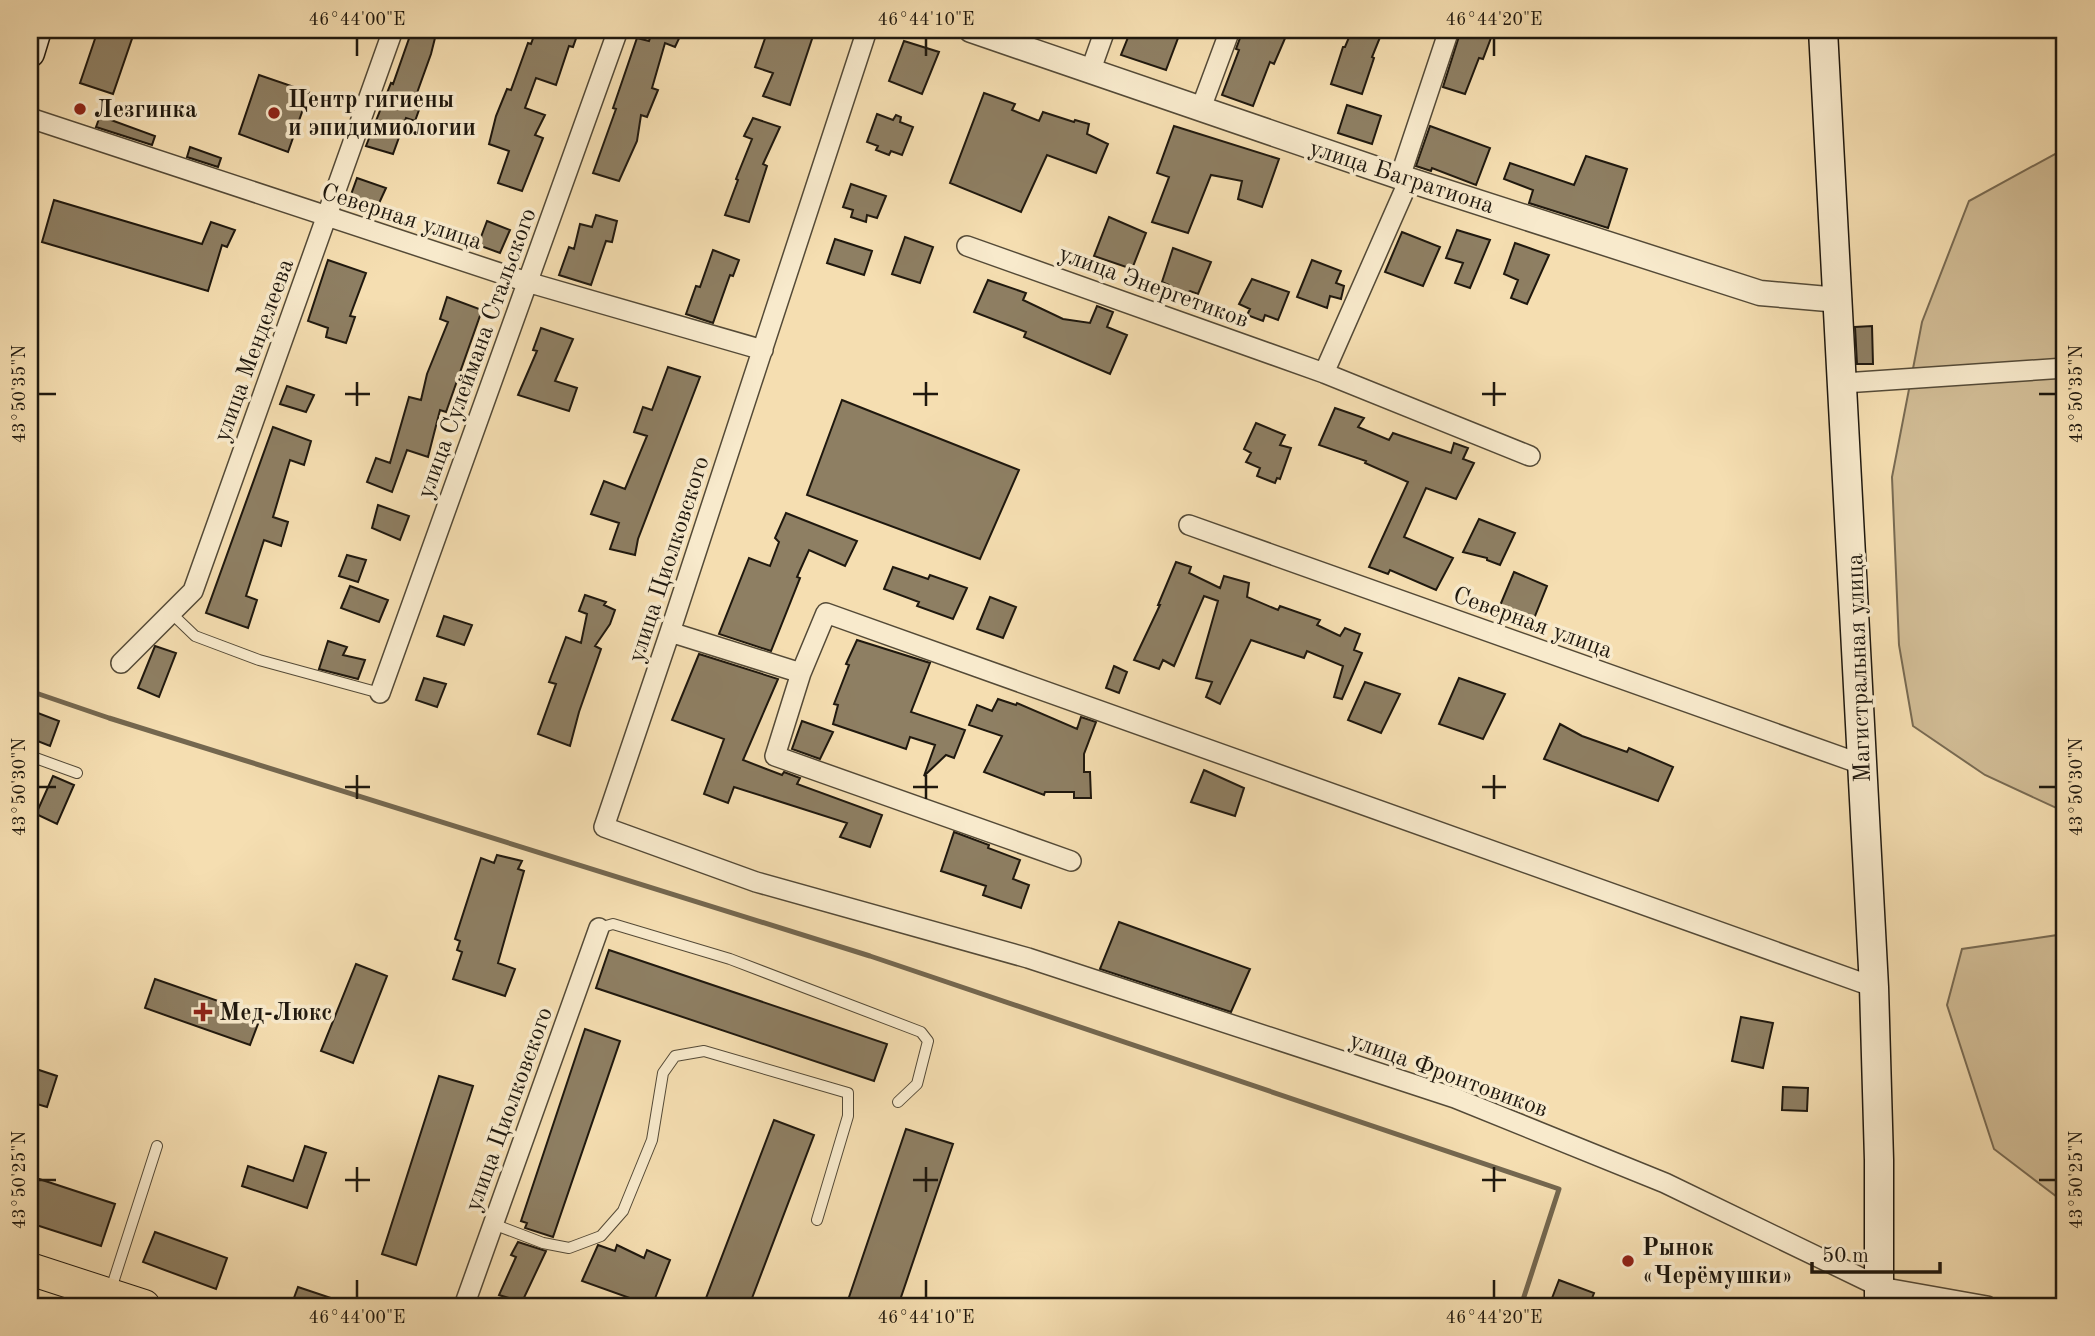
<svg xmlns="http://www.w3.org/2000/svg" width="2095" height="1336" font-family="'Old Standard TT',serif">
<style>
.green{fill:#d1bc95;stroke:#786a52;stroke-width:2}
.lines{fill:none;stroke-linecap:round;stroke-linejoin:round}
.stream{stroke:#74674f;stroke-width:5}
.building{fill:#8e7f63;stroke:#1f180e;stroke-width:2}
.service-casing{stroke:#544a37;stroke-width:12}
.minor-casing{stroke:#544a37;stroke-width:22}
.tertiary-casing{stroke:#544a37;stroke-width:27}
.secondary-casing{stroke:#1f180e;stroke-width:31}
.primary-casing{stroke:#1f180e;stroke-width:34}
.service{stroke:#f8eacc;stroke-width:10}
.minor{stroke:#f8eacc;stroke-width:19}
.tertiary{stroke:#f8eacc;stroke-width:24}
.secondary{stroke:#f8eacc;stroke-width:28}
.primary{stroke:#f5deb1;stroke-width:32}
.ticks{fill:none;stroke:#1f180e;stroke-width:2.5}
.poi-dot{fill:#8f2418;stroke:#f8eacc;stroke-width:2.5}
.labels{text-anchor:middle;stroke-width:7;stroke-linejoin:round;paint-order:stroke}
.poi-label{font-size:24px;font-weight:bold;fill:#1f180e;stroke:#f8eacc;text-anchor:start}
.street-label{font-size:24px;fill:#1f180e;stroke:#f8eacc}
.neatline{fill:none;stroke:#1f180e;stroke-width:2.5}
.ticks-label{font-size:18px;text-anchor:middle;fill:#1f180e}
</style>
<rect width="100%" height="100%" fill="#f5deb1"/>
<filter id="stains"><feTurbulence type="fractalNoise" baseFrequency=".00286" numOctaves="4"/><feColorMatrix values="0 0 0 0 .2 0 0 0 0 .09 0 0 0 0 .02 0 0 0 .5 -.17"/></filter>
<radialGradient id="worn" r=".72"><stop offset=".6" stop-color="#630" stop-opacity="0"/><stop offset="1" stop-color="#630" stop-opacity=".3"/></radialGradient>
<!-- green -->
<path class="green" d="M2055,154L2065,157V812L1985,775L1913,726L1899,645L1892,477L1922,322L1969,201Z
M2065,857V1203L1994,1149L1947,1005L1962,949L2057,935Z"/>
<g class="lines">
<!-- stream -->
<path class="stream" d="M30,691L109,718L870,956L1559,1189L1521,1306"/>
</g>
<!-- building -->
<path class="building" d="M98,30H135L113,94L80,83Z
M412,30H437L431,54L417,93L424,96L415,121L406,118L393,154L366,146L391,83L393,84Z
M536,30H579L573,47L569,46L556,85L536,78L525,108L545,115L535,135L543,138L522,191L498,183L509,151L489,144L496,116L507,89L511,90L528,43L531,44Z
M633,30H683L675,47L665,43L652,88L658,90L647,117L641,115L637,141L619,181L593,173L616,109L613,108L637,38L649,41L650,38L633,32Z
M768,30H815L790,105L763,96L773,73L755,67Z
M1131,30H1154L1178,38L1166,70L1121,55Z
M1243,30H1269L1286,36L1274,64L1270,62L1253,106L1222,95L1239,50L1236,49Z
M1352,30H1383L1372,57L1374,58L1362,94L1331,84L1343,47H1345Z
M1461,30H1494L1483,59L1479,58L1465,94L1443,87Z
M904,41L939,52L922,94L889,81Z
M259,75L309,92L288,152L239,134Z
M984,93L1015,104L1012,110L1039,121L1043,112L1074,122L1075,120L1089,124L1087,134L1108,144L1096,173L1047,155L1021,212L950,183Z
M1347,105L1381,116L1372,144L1338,133Z
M877,114L893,120L896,115L901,117L900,122L913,127L902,155L891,151L889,155L876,150L878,146L867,142Z
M100,116L155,136L152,145L96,127Z
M753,118L780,127L763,164L767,166L749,222L725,215L738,180L736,179L752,139L744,136Z
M1174,126L1279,159L1262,207L1238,199L1242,181L1211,175L1188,233L1152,222L1169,177L1157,173Z
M1430,126L1490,148L1476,185L1432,168L1431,171L1416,166Z
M190,147L221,158L218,167L187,157Z
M1586,156L1627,169L1608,228L1529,203L1533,190L1504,179L1510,163L1574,185Z
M357,178L386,188L375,212L348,203Z
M851,184L886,196L877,218L867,215L866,222L851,217L853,210L843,207Z
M54,200L202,244L211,222L235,230L227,247L222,245L208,291L42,242Z
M596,215L617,221L612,242L606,241L591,285L559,275L569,247L574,249L580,224L592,227Z
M1109,217L1146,233L1132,269L1094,256Z
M487,221L510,230L500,253L478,245Z
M1457,230L1490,240L1470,288L1455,283L1463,263L1446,258Z
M1402,232L1440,247L1423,286L1385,272Z
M905,237L933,247L920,283L892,274Z
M835,239L872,251L864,275L827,263Z
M1515,243L1549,255L1527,304L1511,298L1518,280L1504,274Z
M1173,248L1211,262L1198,294L1190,291L1173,300L1169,285L1162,282Z
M713,250L739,260L733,276L730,275L713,323L686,314L696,286L700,287Z
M328,260L366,273L350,316L355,317L346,343L326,337L328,328L308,321Z
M1312,260L1341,271L1336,283L1344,286L1341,299L1330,296L1327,308L1297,297Z
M1252,279L1289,292L1278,320L1265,315L1263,321L1247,315L1250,309L1239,304Z
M988,280L1026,293L1023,300L1063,319L1090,323L1097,306L1113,312L1107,327L1127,335L1110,374L1024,337L1026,332L974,312Z
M447,297L482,310L446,412L440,410L428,457L407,450L392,492L367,482L376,458L390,463L409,397L421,400L427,374L448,322L440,319Z
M1872,326L1873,364H1857L1855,327Z
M541,328L573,339L555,381L577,388L569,411L518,395L537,351L533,350Z
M668,367L700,377L638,539L635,555L610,549L619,523L591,514L604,481L625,489L647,436L634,432L643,407L652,410Z
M287,386L314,395L306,412L280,404Z
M842,400L1019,470L980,559L807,495Z
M1335,408L1364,418L1358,427L1389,440L1393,433L1451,453L1454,443L1468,448L1463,459L1474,463L1456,499L1426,488L1404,537L1453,558L1436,590L1390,570L1388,574L1369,567L1408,482L1365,463L1366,461L1319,445Z
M1256,423L1285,435L1280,445L1291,448L1280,479L1277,478L1275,483L1257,476L1260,468L1246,462L1251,453L1244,449Z
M273,427L311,441L304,465L290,460L273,517L288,522L281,546L264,540L246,596L257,600L248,628L206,613Z
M378,505L409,516L400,540L372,528Z
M786,513L857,541L845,566L809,550L797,577L800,578L771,651L719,634L749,558L770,566L779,542L775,538Z
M1479,519L1515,533L1500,565L1487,560V558L1463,552Z
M347,555L366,560L358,582L339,576Z
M1176,562L1191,567L1189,573L1220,588L1224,576L1249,583L1247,597L1278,610L1280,606L1320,620L1317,625L1340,636L1345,628L1360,634L1354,650L1362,653L1342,699L1334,697L1343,666L1307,651L1304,658L1251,640L1220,704L1206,697L1212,682L1196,678L1218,601L1204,596L1174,666L1163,660L1159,669L1134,660L1160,605H1158Z
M893,567L928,579L930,575L967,588L953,619L917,606L919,602L884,589Z
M1514,572L1547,586L1533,621L1499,608Z
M350,586L388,600L379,622L341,608Z
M585,595L606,602L604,605L615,610L610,624L595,646L601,649L579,712L570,746L538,734L556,684L549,682L566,637L581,643L587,614L579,611Z
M990,597L1016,607L1003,638L977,629Z
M444,616L472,625L464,645L437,636Z
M857,640L930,663L911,712L965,730L954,758L946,755L924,776L935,745L910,737L906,749L833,724L838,705L834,704L849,665L846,664Z
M328,641L347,647L343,655L365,660L358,679L319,669Z
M155,646L176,653L159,697L138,688Z
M699,654L778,679L743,760L782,775L784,772L800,778L797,784L882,815L870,847L840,837L847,823L734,787L728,803L704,794L724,739L672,720Z
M1114,666L1127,672L1119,693L1106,688Z
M424,678L446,684L437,707L416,700Z
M1459,678L1505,694L1483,739L1439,724Z
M1365,682L1400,694L1381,733L1348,720Z
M998,699L1016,705L1017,703L1077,729L1081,717L1096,722L1084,754V772H1090L1091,798H1074V792H1045L1044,795L984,772L1002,736L969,725L977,705L992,711Z
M30,710L59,721L50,746L30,738Z
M802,721L833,732L820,759L792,749Z
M1560,724L1582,736L1627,752L1629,748L1673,767L1658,801L1544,759Z
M1204,770L1244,788L1235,816L1191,802Z
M53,776L74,785L57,824L36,814Z
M954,832L989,845L988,848L1020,860L1013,879L1029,885L1021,908L983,895L986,886L941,871Z
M497,855L522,861L518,869L524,871L498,963L515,969L505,996L453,979L462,952L457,950L460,941L455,939L481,858L494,863Z
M1119,922L1250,969L1231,1012L1100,969Z
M609,950L887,1044L874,1081L596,988Z
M356,964L387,976L353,1063L321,1051Z
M155,979L261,1016L250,1045L145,1008Z
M1741,1017L1773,1023L1763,1068L1732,1061Z
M585,1029L620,1041L553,1237L525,1228L527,1223L521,1221Z
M30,1067L57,1076L47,1107L30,1102Z
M439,1076L473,1086L416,1265L382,1254Z
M1783,1087L1808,1088L1807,1111L1782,1110Z
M774,1120L814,1135L749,1306H703Z
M906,1129L953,1144L898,1306H846Z
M305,1146L326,1153L307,1208L242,1186L248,1166L293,1181Z
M30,1176L115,1204L101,1246L30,1223Z
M155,1232L227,1258L216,1289L143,1262Z
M518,1242L546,1251L522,1302L499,1295L516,1257L511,1255Z
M598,1245L615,1251L617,1245L644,1258L647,1250L670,1260L652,1306L582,1281Z
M1559,1280L1594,1293L1589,1306H1549Z
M298,1287L349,1304L348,1306H291Z"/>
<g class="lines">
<!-- service casing -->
<g class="service-casing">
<path id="service" d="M170,612L195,636L259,660L380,693
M30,756L77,773
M599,928L613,924L730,959L921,1032L928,1041L917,1084L898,1102
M493,1224L543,1243L569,1248L601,1236L623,1211L652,1140L663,1073L675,1056L704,1051L848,1093V1116L817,1220
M110,1292L157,1146"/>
</g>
<!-- minor casing -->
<g class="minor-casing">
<path id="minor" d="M867,30L670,632L604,827L756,882L1028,958L1455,1098L1665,1183L1880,1287L1987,1306
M1090,72L1105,30
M1201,108L1230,30
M30,118L527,282L763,350
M1400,177L1449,30
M967,246L1324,373L1530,456
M1324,373L1409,180
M1844,383L2065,368
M1189,525L1861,764
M670,632L801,673L826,613L1874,987
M121,663L193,591L393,30
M801,673L775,756L1071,861
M380,693L618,30
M464,1306L599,928"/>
</g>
<!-- tertiary casing -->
<g class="tertiary-casing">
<path id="tertiary" d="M971,30L1400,177L1760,293L1839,300"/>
</g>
<!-- secondary casing -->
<g class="secondary-casing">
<path id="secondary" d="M1823,30L1874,987L1879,1160V1306
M30,53L37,30"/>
</g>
<!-- primary casing -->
<g class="primary-casing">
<path id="primary" d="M30,1269L144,1306"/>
</g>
<!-- service -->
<use href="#service" class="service"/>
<!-- minor -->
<use href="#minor" class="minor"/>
<!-- tertiary -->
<use href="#tertiary" class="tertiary"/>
<!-- secondary -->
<use href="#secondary" class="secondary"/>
<!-- primary -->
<use href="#primary" class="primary"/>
</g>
<!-- ticks -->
<path class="ticks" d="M357,38V56M926,38V56M1494,38V56M357,382V406M926,382V406M1494,382V406M38,394H56M345,394H370M913,394H938M1482,394H1506M2039,394H2056M357,775V799M926,775V799M1494,775V799M38,787H56M345,787H370M913,787H938M1482,787H1506M2039,787H2056M357,1167V1192M926,1167V1192M1494,1167V1192M38,1180H56M345,1180H370M913,1180H938M1482,1180H1506M2039,1180H2056M357,1280V1298M926,1280V1298M1494,1280V1298"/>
<!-- markers -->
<g class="poi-dot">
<circle cx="80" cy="109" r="7"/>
<circle cx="274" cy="113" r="7"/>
<path d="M199.5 1001.5h7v7h7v7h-7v7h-7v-7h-7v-7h7z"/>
<circle cx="1628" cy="1261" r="7"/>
</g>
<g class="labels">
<!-- poi labels -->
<g class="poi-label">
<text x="288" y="107">Центр гигиены<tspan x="288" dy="28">и эпидимиологии</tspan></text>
<text x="94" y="117">Лезгинка</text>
<text x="219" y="1020">Мед-Люкс</text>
<text x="1642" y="1255">Рынок<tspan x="1642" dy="28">«Черёмушки»</tspan></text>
</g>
<!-- street labels -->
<g class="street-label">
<text transform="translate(1402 176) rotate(18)" y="8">улица Багратиона</text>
<text transform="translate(402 216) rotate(18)" y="8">Северная улица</text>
<text transform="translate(1154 286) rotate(20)" y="8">улица Энергетиков</text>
<text transform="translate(253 350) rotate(-70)" y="8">улица Менделеева</text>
<text transform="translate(476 353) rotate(-70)" y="8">улица Сулеймана Стальского</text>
<text transform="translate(668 559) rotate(-72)" y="8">улица Циолковского</text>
<text transform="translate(1533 622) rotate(20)" y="8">Северная улица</text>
<text transform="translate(1858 668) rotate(-92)" y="8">Магистральная улица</text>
<text transform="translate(1449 1074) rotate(20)" y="8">улица Фронтовиков</text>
<text transform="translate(508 1109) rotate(-70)" y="8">улица Циолковского</text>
</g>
</g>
<!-- margin -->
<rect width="2095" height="1336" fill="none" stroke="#f5deb1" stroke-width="77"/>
<!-- scale -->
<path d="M1812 1262v10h128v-10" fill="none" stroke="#1f180e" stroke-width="3.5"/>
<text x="1822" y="1262" font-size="21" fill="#1f180e" stroke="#f8eacc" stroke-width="5" paint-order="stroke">50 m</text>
<rect x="38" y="38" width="2018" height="1260" class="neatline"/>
<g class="ticks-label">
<text x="357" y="25">46°44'00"E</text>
<text x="926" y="25">46°44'10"E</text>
<text x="1494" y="25">46°44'20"E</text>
<text transform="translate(19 394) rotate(-90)" y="6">43°50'35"N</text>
<text transform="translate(2076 394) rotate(-90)" y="6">43°50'35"N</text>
<text transform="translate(19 787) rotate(-90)" y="6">43°50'30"N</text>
<text transform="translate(2076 787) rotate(-90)" y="6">43°50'30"N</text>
<text transform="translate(19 1180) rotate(-90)" y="6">43°50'25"N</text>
<text transform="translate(2076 1180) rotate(-90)" y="6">43°50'25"N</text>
<text x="357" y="1323">46°44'00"E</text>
<text x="926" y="1323">46°44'10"E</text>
<text x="1494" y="1323">46°44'20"E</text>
</g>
<rect width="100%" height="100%" filter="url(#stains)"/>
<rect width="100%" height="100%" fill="url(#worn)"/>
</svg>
